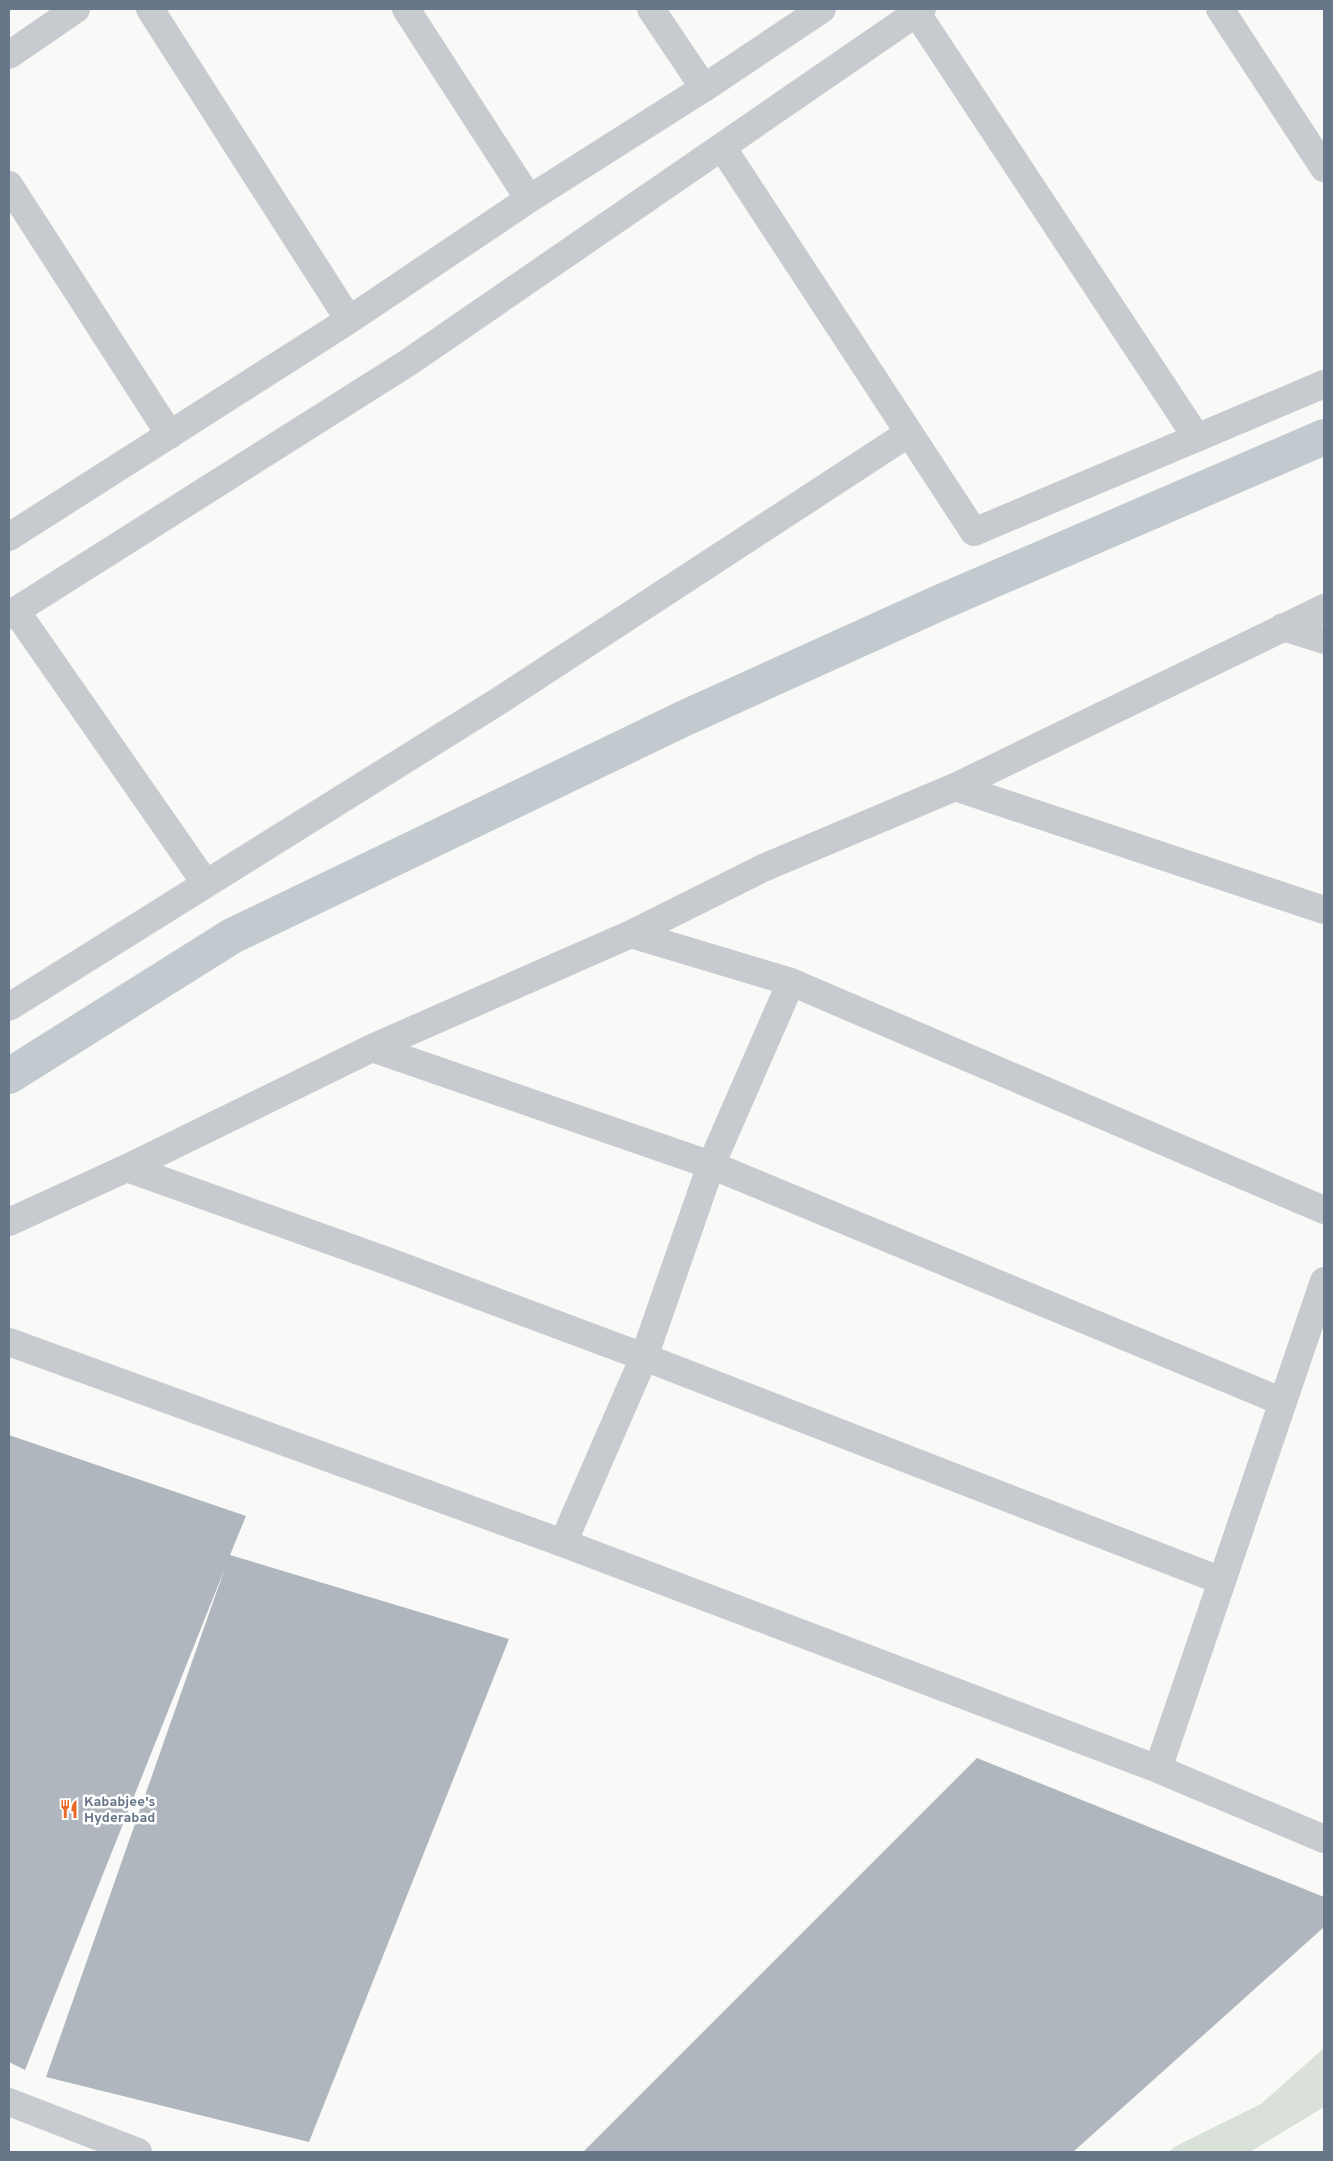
<svg xmlns="http://www.w3.org/2000/svg" width="1333" height="2161" font-family="Overpass,sans-serif">
<style>
.green{fill:#dae1d8}
.lines{fill:none;stroke-linecap:round;stroke-linejoin:round}
.canal{stroke:#c2cad0;stroke-width:36}
.building{fill:#b0b6be}
.minor{stroke:#c7cace;stroke-width:28}
.labels{text-anchor:middle;stroke-width:5;stroke-linejoin:round;paint-order:stroke}
.poi-label{font-size:14px;font-weight:bold;fill:#677689;stroke:#fff;text-anchor:start}
</style>
<rect width="100%" height="100%" fill="#f9f9f7"/>
<!-- green -->
<path class="green" d="M1324,2048V2107L1250,2152H1168L1176,2146L1261,2104Z"/>
<g class="lines">
<!-- canal -->
<path class="canal" d="M9,1076L232,936L687,717L939,603L1324,437"/>
</g>
<!-- building -->
<path class="building" d="M9,1435L246,1516L230,1555L509,1639L309,2142L46,2077L225,1568L25,2070L9,2062Z
M977,1758L1324,1897V1927L1073,2152H583Z"/>
<g class="lines">
<!-- minor -->
<path class="minor" d="M150,9L349,320
M406,9L529,199
M651,9L704,88
M1220,9L1324,168
M916,12L1197,438
M9,55L76,9
M722,147L974,532L1324,384
M9,185L170,435
M9,537L349,320L529,199L704,88L822,9
M16,611L206,884
M9,615L409,362L922,9
M1283,627L1324,640
M955,787L1324,910
M631,934L791,982L1324,1210
M9,1007L505,697L909,433
M372,1048L711,1165L1283,1402
M127,1168L387,1261L644,1357L1222,1581
M9,1222L127,1168L372,1048L631,934L763,868L955,787L1324,608
M9,1342L563,1543L1158,1769L1324,1839
M563,1543L644,1357L711,1165L791,982
M1158,1769L1324,1281
M9,2102L138,2152"/>
</g>
<!-- icons -->
<defs>
<g id="restaurant-bare" transform="scale(1.5)"><path d="M-5-6h1v4h1v-4h1v4h1v-4h1v5L-1.5 .5V6h-2V.5L-5-1ZM5-6V6H3V1.5H1.5Q1.5-4 5-6Z" fill="#ea6926" stroke="#fff" stroke-width="2.5" paint-order="stroke"/></g>
</defs>
<g fill-rule="evenodd">
<use href="#restaurant-bare" x="69" y="1809"/>
</g>
<g class="labels">
<!-- poi labels -->
<g class="poi-label">
<text x="84" y="1806">Kababjee's<tspan x="84" dy="16">Hyderabad</tspan></text>
</g>
</g>
<!-- border -->
<rect width="1333" height="2161" fill="none" stroke="#677689" stroke-width="20"/>
</svg>
